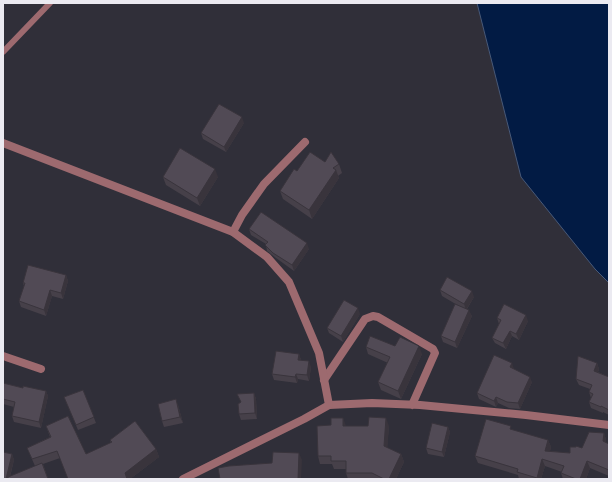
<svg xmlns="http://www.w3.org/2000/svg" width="612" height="482" font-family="'Asap Condensed',sans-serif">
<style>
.water{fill:#021b44;stroke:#485978}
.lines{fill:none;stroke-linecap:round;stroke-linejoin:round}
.service{stroke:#9d6a6f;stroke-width:6}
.minor{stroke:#9d6a6f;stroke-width:8}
.tertiary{stroke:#9d6a6f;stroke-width:8}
.wall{fill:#464049}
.shaded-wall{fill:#39343c}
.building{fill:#514a55;stroke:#39343c}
</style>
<rect width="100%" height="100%" fill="#302f39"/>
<!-- water -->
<path class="water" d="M477,3H609V283L595,269L521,177Z"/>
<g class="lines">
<!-- service -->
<path class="service" d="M3,52L50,3"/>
<!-- minor -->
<path class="minor" d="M233,232L242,215L264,184L305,142
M3,356L41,369
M324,380L365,319L373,316L378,317L433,349L435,353L412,405
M329,405L372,403L420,405L526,415L609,425"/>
<!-- tertiary -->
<path class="tertiary" d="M3,143L233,232L267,257L289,282L319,353L329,405L304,419L183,479"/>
</g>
<!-- wall -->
<path class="wall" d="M244,123L226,152L203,139L201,133Z
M325,162L339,164L342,173L338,176L339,178L312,219L283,199L280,191L297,171Z
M163,177H218L200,206L166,185Z
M249,229L309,249L294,271L276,258L267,251L266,244L251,235Z
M66,275L68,281L63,299L52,296L46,316L21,307L19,301L24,286L23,283Z
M440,290L474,297L467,309L472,316L457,348L443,342L441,336L459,306L442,296Z
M360,314L343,342L329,333L327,328Z
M497,318L528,321L519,340L512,336L506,349L495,343L492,338L499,324Z
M395,346L422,354L401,399L381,390L378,382L388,363L368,354L366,347Z
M299,354L301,360L311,367L309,381L298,379L297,383L274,380L272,374Z
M597,363L599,369L598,372L609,377V415L603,412V413L591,408L589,402L591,398L589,392L590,389L579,385L576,379Z
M514,369L532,382L520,409L509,408L498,403L496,407L479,399L477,393Z
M3,383L23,388L46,391L48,396L41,428L14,422L12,416L14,407L3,404Z
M83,390L96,423L78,430L64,397Z
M254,393L256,399L257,419L241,420L239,414Z
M178,405L183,423L164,427L162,421Z
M68,416L86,454L111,443L110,440L135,421L156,449L159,457L130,479H68L60,458L43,464L48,479H3V452L12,454L14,460L10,477L35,466L27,448L50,437L46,426Z
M343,418L345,426H389L387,448L401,454L404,462L396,479H348L346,473V469H334L332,464H320L318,456L331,425Z
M448,427L450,432L444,457L428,454L426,448Z
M512,430L548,440L551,447L550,451L570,453L582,448L604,433L606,440V443L609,444V476L590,468L586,479H563L561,473L562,472L545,466L541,479H519L518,475L478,463L475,456Z"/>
<!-- shaded-wall -->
<path class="shaded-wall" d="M242,117L244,123L226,152L224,147Z
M215,169L218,177L200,206L197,198Z
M336,170L339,178L312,219L309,210Z
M307,243L309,249L294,271L292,265Z
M66,275L68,281L63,299L61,293Z
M50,290L52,296L46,316L44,310Z
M472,291L474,297L466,310L464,304Z
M358,308L360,314L343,342L341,336Z
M469,310L472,316L457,348L455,342Z
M526,315L528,321L519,340L516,334Z
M510,331L512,336L506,349L503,343Z
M419,346L422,354L401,399L398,391Z
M299,354L301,360H298Z
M3,357L5,363L3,373Z
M309,361L311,367L309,381L307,375Z
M512,363L514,369L512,373L510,367Z
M597,363L599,369L596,376L594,371Z
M296,374L298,379L297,383L295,377Z
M530,377L532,382L520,409L518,403Z
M46,391L48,396L41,428L39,422Z
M254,393L256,399L257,419L255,413Z
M496,397L498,403L496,407L494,401Z
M176,399L178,405L183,423L180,417Z
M343,418L346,426H343Z
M386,418L389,426L387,454L384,446Z
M448,427L450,432L444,457L442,452Z
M604,433L606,440V448L603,441Z
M548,440L551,447L548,458L545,451Z
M156,449L159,457L130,479H127L125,473Z
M299,453L302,460L301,479H298Z
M12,454L14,460L9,479H6Z
M401,454L404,462L396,479H389Z
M542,459L545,466L541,479H538L537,478Z
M587,461L590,468L586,479H580Z"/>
<!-- building -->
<path class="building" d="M219,104L242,117L224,147L201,133Z
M180,148L215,169L197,198L163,177Z
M310,152L325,162L331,152L339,164L333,168L336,170L309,210L280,191L294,169L297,171Z
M261,212L307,243L292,265L273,253L265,245L268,242L249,229Z
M28,265L66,275L61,293L50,290L44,310L19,301L25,283H23Z
M447,277L472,291L464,304L440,290Z
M344,300L358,308L341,336L327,328Z
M455,304L469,310L455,342L441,336Z
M504,304L526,315L516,334L510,331L503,343L492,338L501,320L497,318Z
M370,336L395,346L400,337L419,346L398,391L378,382L390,357L366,347Z
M276,351L299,354L298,360L309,361L307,375L296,374L295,377L272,374Z
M494,355L512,363L510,367L530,377L518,403L507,402L496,397L494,401L477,393Z
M578,356L597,363L594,371L609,377V410L601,406V407L589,402L593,394L589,392L592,385L576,379Z
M3,383L23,388V386L46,391L39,422L12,416L15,402L3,399Z
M83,390L94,417L76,425L64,397Z
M254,393L255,413L239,414L238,404L241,402L237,394Z
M176,399L180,417L162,421L158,404Z
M68,416L86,454L112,442L110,440L135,421L156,449L125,473L127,479H68L57,451L32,459L27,448L51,437L46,426Z
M369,417L386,418L384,446L401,454L389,479H384L372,473H346V461H331V456H318L317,426L331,425V418H343V426H368Z
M486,419L511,426L510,429L548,440L545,451L570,453V447H576V446L582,448L589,432L604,433L603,441L609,444V470L587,461L580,479H576L561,473L564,466L542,459L537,478L517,472L518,469L475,456Z
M432,423L448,427L442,452L426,448Z
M3,452L12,454L6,479H3Z
M273,452L299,453L298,479H220L218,468L229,466L272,463Z
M42,463L48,479H8V477Z"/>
<!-- border -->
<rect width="612" height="482" fill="none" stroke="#ebeaf1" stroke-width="8"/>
</svg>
